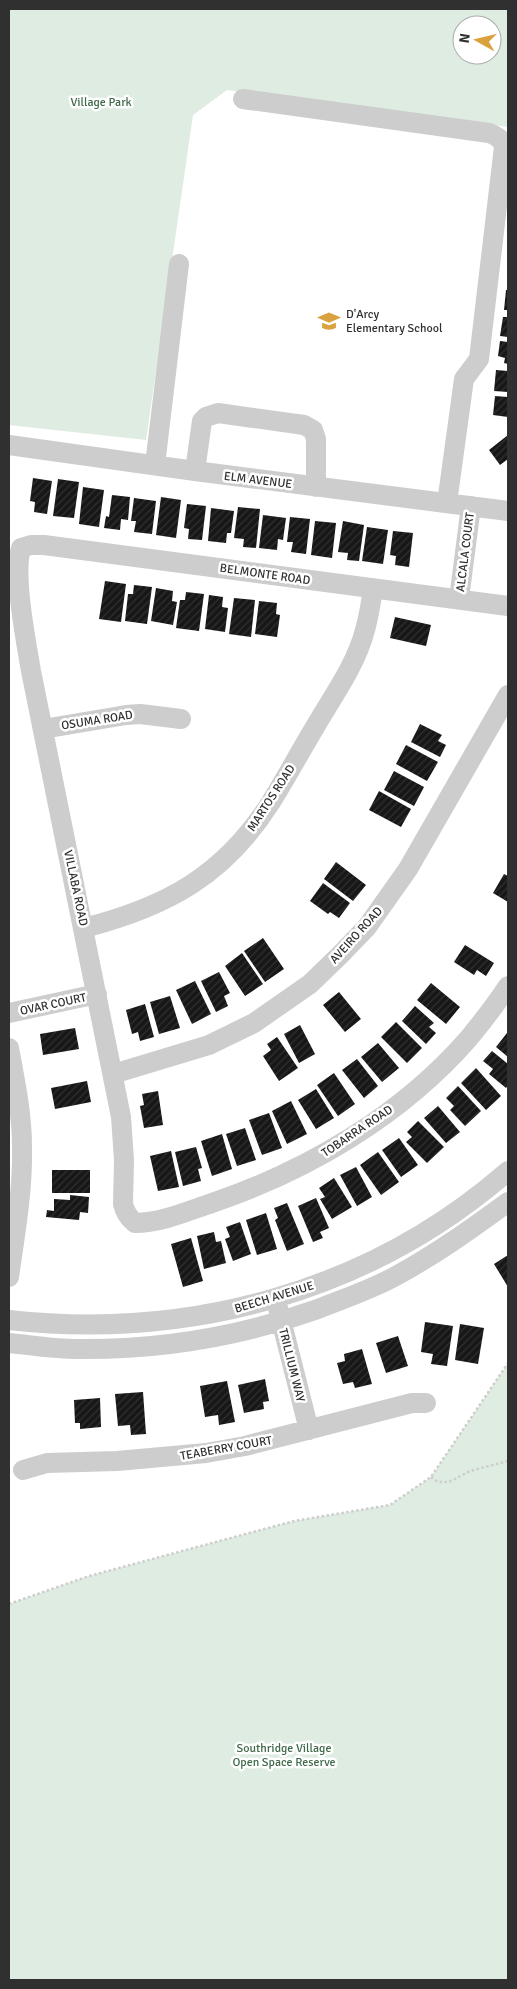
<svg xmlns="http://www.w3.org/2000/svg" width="517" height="1989" font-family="Signika,sans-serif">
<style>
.green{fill:#dfece1;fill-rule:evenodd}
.building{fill:url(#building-hatch)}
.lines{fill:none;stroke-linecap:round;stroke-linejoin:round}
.path{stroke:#cdcdcd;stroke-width:2.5;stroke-dasharray:2.5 2.5;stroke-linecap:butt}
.minor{stroke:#cdcdcd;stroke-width:20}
.labels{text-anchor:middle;stroke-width:5;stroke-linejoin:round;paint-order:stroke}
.park-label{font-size:12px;fill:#40694a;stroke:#fff}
.poi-label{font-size:12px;fill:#303030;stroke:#fff;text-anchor:start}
.street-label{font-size:12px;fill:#303030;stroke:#fff}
</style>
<defs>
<pattern id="building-hatch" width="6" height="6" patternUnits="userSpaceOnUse" patternTransform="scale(1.25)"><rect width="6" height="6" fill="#171717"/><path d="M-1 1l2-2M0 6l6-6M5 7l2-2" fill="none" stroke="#303030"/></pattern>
</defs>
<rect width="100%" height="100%" fill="#fff"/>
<!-- green -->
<path class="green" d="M9,9H508V127L227,90L193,115L146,440L9,425ZM462,25H492V55H462Z
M508,1363V1980H9V1604L89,1576L294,1521L390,1505L431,1477Z"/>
<!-- building -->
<path class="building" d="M506,290H508V310H504Z
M503,317H508V337L500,336Z
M500,341L508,342V364L504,363L505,358L498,356Z
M496,370L508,371V392L494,391Z
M495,396L508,397V417L493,415Z
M508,435V459L500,465L489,450Z
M33,478L52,481L47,514L34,512L35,502L30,501Z
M58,479L79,482L74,518L53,516Z
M83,487L104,490L99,527L79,524Z
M112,495L130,497L128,520L121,519L120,530L104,528L106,516L109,517Z
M161,497L181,500L176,538L156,535Z
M134,498L156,501L152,534L134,532L136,521H131Z
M187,504L206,506L202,540L188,539L189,529L184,528Z
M238,507L260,509L256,548L243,547L244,539L234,538Z
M211,508L234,511L231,533H227L226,543L208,541Z
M263,515L286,518L283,540L278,539L277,550L259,548Z
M290,517L310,519L306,554L291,552L293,542H287Z
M315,521L336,523L332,558L311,555Z
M343,521L364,525L359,561L347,560L348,553L338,552Z
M367,527L388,530L383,564L362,561Z
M393,531L413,533L409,567L395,565L396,556L390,555Z
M105,581L126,584L121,622L99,619Z
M134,585L152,587L147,624L125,621L128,594H133Z
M156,588L173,591L172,601L177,602L173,625L151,621Z
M186,592L204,594L199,631L176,628L180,600H185Z
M209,595L223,597L222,607L228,608L225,632L205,629Z
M234,598L255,600L251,637L229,634Z
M259,601L277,603L276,614L280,615L277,637L255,634Z
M395,617L431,625L426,646L390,638Z
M420,724L442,735L438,741L446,745L440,757L411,742Z
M406,745L438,762L427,781L396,764Z
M394,771L424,787L414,806L384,790Z
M379,791L411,809L401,827L369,810Z
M336,862L366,885L353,901L324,879Z
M504,874L508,876V902L493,893Z
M323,883L350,903L339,918L330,912L328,914L310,901Z
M263,938L284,969L265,982L244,951Z
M465,945L494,963L486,976L477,970L474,975L454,962Z
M242,953L263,984L245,996L225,966Z
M219,972L230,993L224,996L228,1006L216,1012L201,981Z
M195,981L211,1014L192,1024L176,990Z
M431,983L460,1007L446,1024L417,1000Z
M339,992L361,1019L345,1032L323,1005Z
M170,996L180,1028L159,1034L150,1002Z
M145,1004L154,1037L140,1041L138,1032L132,1034L126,1010Z
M415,1006L434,1023L429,1027L436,1033L426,1044L402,1021Z
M396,1022L422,1048L407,1063L381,1037Z
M300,1025L315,1054L299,1063L284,1034Z
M75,1028L79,1049L43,1055L40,1034Z
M507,1033L508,1034V1057L496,1047Z
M277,1037L298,1068L279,1081L263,1056L271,1050L267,1044Z
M378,1043L399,1068L382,1082L361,1057Z
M492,1051L508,1064V1085L506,1088L489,1074L493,1069L483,1061Z
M357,1059L378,1086L364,1098L342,1070Z
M476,1068L501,1096L486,1110L461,1083Z
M334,1073L355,1104L338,1116L317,1085Z
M87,1081L91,1102L55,1109L51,1088Z
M458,1086L481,1111L465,1126L450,1110L454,1106L446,1098Z
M316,1089L334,1118L316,1129L298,1100Z
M158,1091L163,1125L144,1128L140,1106L144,1105L142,1094Z
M291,1101L307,1134L287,1144L272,1111Z
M438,1106L460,1132L446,1143L424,1118Z
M269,1113L282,1148L262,1155L249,1120Z
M418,1121L444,1147L427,1163L406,1142L412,1137L407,1132Z
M245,1128L256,1160L237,1166L226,1134Z
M222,1134L232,1169L212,1176L201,1141Z
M399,1138L418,1165L401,1177L382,1150Z
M196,1147L202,1168L198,1169L201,1181L183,1186L175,1152Z
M171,1151L179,1187L158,1191L150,1156Z
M378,1152L399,1182L381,1195L360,1165Z
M356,1167L372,1197L357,1206L340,1175Z
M52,1170H90V1193H52Z
M334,1178L352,1207L332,1219L320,1199L325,1197L319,1188Z
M70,1195L89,1197L88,1213L80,1212L79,1220L46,1217L47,1210L54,1211V1199L70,1200Z
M316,1198L329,1228L320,1232L323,1238L313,1242L298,1206Z
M287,1203L304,1244L287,1251L275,1220L278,1218L274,1208Z
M266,1213L277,1249L257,1255L246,1220Z
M240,1222L251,1254L233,1261L225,1239L230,1237L226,1227Z
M214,1232L216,1242L221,1241L226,1263L204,1269L197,1236Z
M191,1238L203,1281L183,1287L171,1244Z
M508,1255V1287L494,1264Z
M425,1322L453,1326L447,1366L431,1364L433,1354L421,1352Z
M460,1324L484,1328L478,1364L455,1360Z
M398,1336L408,1366L386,1373L376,1343Z
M362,1349L372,1384L355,1388L353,1382L343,1384L337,1363L345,1361L344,1354Z
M265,1379L269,1401L263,1402L264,1409L244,1413L238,1385Z
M227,1381L235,1422L219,1425L218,1415L205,1417L200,1386Z
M143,1392L146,1434L131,1435L130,1425L118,1426L115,1394Z
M100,1398L101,1427L80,1429V1423H75L74,1400Z"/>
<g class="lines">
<!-- path -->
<path class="path" d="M431,1477L438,1482H449L470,1471L508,1461
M9,1604L89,1576L294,1521L390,1505L431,1477L508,1363"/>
<!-- minor -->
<path class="minor" d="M243,99L489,133C497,136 502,139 504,147L479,359L464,379L447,503
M9,445L195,471L508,511
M155,465L179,264
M195,471L202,421L206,417L218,413L304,425L313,430L316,439V487
M459,599L471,506
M508,606L44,545H31L21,548C13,576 26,641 31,671L121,1117L124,1160L123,1204C125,1213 129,1218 135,1223C161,1223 188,1211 212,1203C309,1170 402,1115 469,1038C483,1021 496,1004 508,986
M43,729L126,715L140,714L181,719
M84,928C166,907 224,876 271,802C286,778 300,752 315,727C333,696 356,665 365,630C369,616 371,602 373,589
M9,1013L97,994
M9,1048C15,1081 22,1113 22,1147C23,1191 15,1234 9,1277
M113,1074L209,1045L254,1023L310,984L340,955L367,927L408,869L508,695
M278,1308L309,1430
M9,1320C190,1340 369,1292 508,1171
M9,1343C31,1345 54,1349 77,1349C160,1350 239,1337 318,1309C343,1299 370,1290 394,1277C435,1255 471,1229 508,1202
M23,1470L47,1463L117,1461L206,1453L245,1446L412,1403H426"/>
</g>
<!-- icons -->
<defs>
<g id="school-bare" transform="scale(1.725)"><path d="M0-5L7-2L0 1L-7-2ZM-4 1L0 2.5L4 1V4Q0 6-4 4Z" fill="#d9a23f" stroke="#fff" stroke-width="2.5" paint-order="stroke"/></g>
</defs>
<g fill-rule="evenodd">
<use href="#school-bare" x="329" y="321"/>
</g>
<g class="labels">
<!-- park labels -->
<g class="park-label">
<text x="101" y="106">Village Park</text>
<text x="284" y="1752">Southridge Village<tspan x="284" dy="14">Open Space Reserve</tspan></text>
</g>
<!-- poi labels -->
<g class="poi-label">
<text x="346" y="318">D'Arcy<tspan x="346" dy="14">Elementary School</tspan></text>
</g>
<!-- street labels -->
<g class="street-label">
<text transform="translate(258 480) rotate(7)" y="4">ELM AVENUE</text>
<text transform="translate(465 552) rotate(-83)" y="4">ALCALA COURT</text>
<text transform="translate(265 574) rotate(8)" y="4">BELMONTE ROAD</text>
<text transform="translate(97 720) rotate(-9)" y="4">OSUMA ROAD</text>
<text transform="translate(271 798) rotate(-57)" y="4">MARTOS ROAD</text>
<text transform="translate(76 888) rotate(78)" y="4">VILLABA ROAD</text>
<text transform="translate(356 935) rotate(-48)" y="4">AVEIRO ROAD</text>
<text transform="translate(53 1004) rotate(-12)" y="4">OVAR COURT</text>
<text transform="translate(357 1131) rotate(-34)" y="4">TOBARRA ROAD</text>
<text transform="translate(274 1297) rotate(-17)" y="4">BEECH AVENUE</text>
<text transform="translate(292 1365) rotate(76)" y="4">TRILLIUM WAY</text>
<text transform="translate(226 1448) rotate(-10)" y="4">TEABERRY COURT</text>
</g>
</g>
<!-- border -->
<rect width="517" height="1989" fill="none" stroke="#303030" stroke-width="20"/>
<!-- north arrow -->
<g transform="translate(477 40) rotate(278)"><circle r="24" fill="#ffffff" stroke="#acacac"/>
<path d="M0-4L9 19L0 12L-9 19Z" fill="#d9a23f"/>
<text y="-8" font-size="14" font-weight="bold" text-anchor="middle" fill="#303030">N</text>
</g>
</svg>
